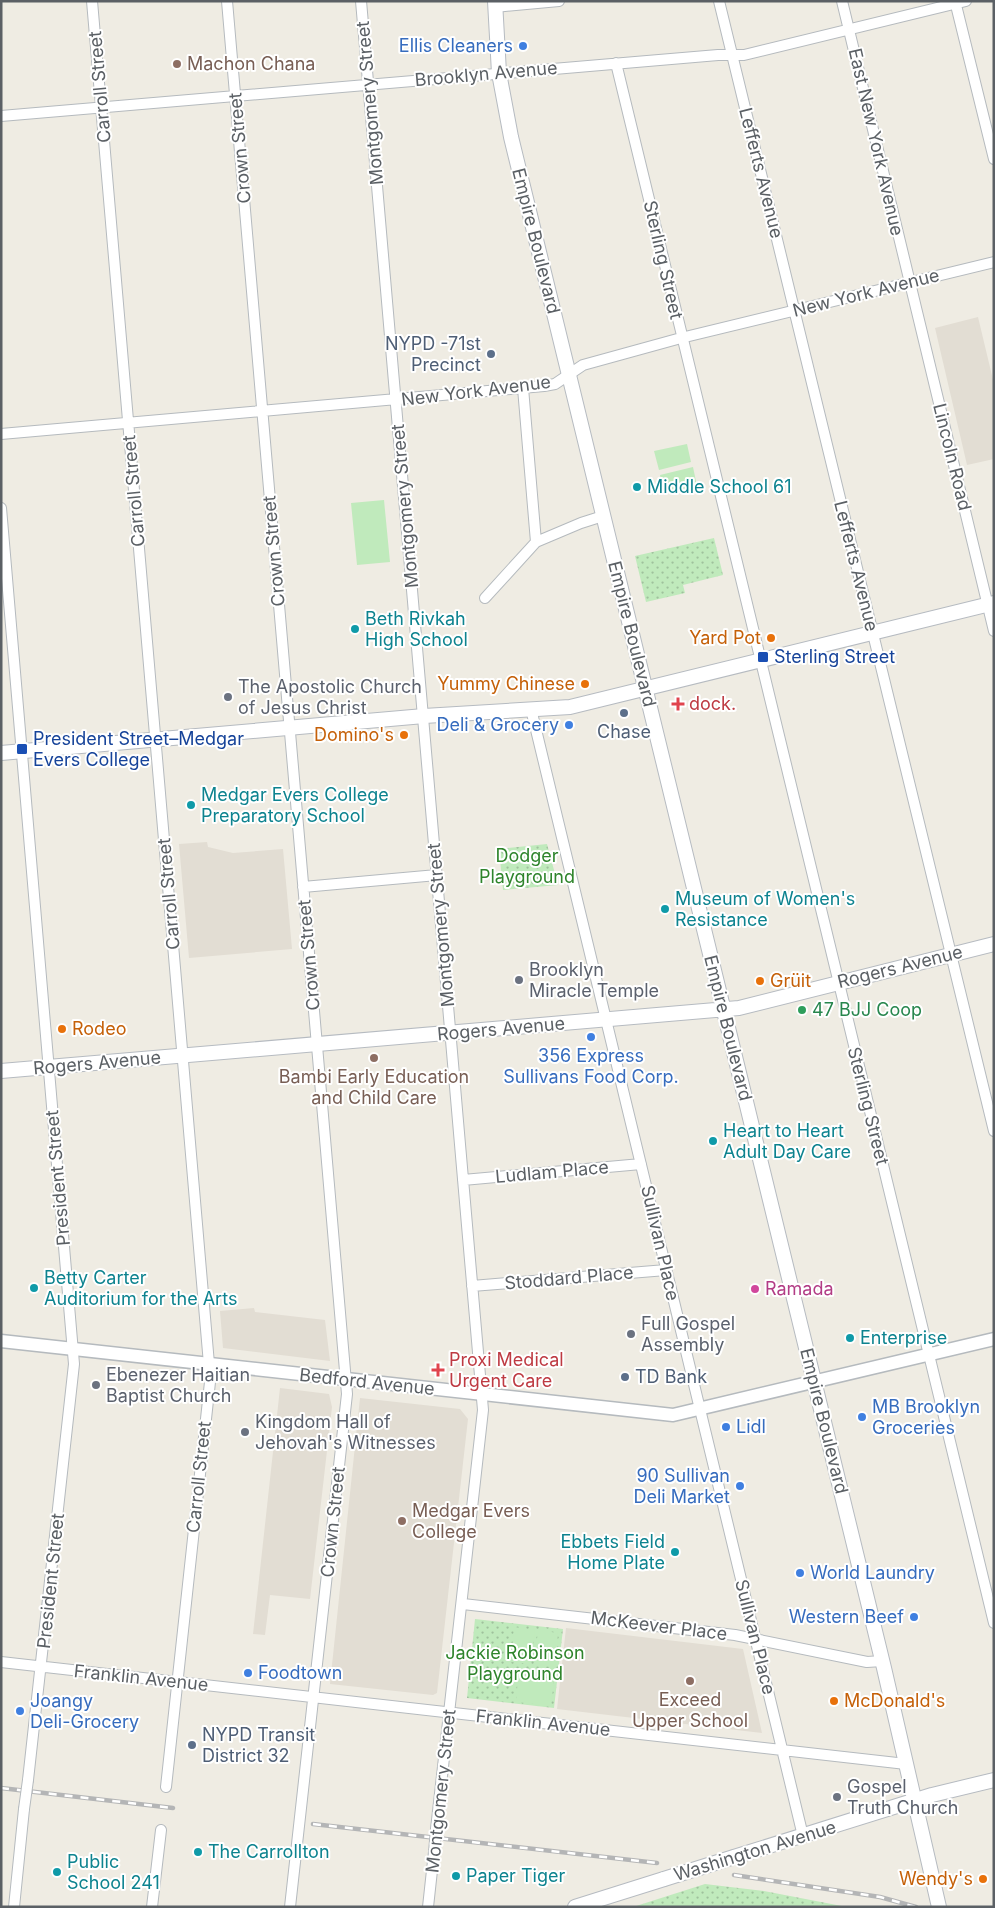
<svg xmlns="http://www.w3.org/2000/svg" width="995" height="1908" font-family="Inter,sans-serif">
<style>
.education{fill:#e2ddd3}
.park{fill:url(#park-dots)}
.pitch{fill:#c0eabc}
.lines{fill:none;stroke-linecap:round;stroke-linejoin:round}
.minor-casing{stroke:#b5babe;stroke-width:12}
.tertiary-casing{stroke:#b5babe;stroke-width:15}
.secondary-casing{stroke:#b6bbc1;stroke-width:16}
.minor{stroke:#fff;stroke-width:10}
.tertiary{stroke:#fff;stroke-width:12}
.secondary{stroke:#fff;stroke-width:14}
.rail-casing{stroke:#b4b5b6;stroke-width:4.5}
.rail{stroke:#fff;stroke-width:2.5;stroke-dasharray:8;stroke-linecap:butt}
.minor-bridge-casing{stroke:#b5babe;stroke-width:12;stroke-linecap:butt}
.secondary-bridge-casing{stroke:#b6bbc1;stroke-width:16;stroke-linecap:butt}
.minor-bridge{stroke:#fff;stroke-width:10}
.secondary-bridge{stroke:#fff;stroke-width:14}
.shop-dot{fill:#3f7fe0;stroke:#fff;stroke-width:2}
.education-dot{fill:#8d6e63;stroke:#fff;stroke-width:2}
.service-dot{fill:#5c6f8a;stroke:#fff;stroke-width:2}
.culture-dot{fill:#0f9aa8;stroke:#fff;stroke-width:2}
.food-dot{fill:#e8710a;stroke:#fff;stroke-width:2}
.transit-dot{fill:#1a4fb4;stroke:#fff;stroke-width:2}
.worship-dot{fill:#6b7280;stroke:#fff;stroke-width:2}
.health-dot{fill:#e0444e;stroke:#fff;stroke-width:2}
.leisure-dot{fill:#2e9e5b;stroke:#fff;stroke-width:2}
.hotel-dot{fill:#d1479c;stroke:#fff;stroke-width:2}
.labels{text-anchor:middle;stroke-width:4;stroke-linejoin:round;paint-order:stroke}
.shop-label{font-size:18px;fill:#366cbe;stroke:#fff;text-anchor:start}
.education-label{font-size:18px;fill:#785e54;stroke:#fff;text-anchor:start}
.street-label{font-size:18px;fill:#5b6065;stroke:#fff}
.service-label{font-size:18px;fill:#4e5e75;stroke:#fff;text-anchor:start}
.culture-label{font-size:18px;fill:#0d838f;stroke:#fff;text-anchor:start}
.food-label{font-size:18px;fill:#c56008;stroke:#fff;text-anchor:end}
.transit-label{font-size:18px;fill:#164399;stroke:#fff;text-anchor:start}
.worship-label{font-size:18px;fill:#5b616d;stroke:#fff;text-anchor:start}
.health-label{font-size:18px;fill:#be3a42;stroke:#fff;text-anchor:start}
.park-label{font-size:18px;fill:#2e842b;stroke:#fff}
.leisure-label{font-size:18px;fill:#27864d;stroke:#fff;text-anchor:start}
.hotel-label{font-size:18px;fill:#b23c85;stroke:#fff;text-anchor:start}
</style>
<defs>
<pattern id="park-dots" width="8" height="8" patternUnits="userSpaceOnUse" patternTransform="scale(1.25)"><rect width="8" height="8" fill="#c0eabc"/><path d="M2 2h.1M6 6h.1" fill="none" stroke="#9fc19c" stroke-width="1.8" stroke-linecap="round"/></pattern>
</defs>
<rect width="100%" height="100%" fill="#efece3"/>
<!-- education -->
<path class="education" d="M978,317L994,384V459L967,465L935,328Z
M207,842L208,847L233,853L283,849L292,949L189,958L179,844Z
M254,1308L255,1312L325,1320L330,1361L223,1348L220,1311Z
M280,1388L329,1394L332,1407L310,1599L270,1595L265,1635L253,1634Z
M360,1398L460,1409L468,1419L437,1693L433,1695L330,1684Z
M566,1628L743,1649L762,1733L557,1709Z"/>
<!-- park -->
<path class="park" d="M714,538L723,575L683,585L685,593L646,602L635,556Z
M547,844L558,885L503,890L499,849Z
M475,1619L563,1629L554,1708L467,1698Z
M705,1884L764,1891L847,1907H633Z"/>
<!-- pitch -->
<path class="pitch" d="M687,444L691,462L659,470L654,451Z
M693,467L697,486L664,493L660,475Z
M384,500L390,562L357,565L351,503Z
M514,1627L535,1630L531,1664L511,1662Z
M538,1630L558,1633L555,1667L534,1665Z
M518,1677L554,1680L551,1706L516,1702Z"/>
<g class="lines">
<!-- minor casing -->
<g class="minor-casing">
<path id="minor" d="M92,1L209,1364L210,1382L166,1787
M227,1L347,1394L290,1907
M361,1L483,1410L436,1829
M719,1L994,1131
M842,1L994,631
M955,1L994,159
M495,7L559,1
M616,63L994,1623
M1,116L718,55H744L966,1
M523,388L536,542
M1,434L544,386L555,384L583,365L681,338L994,262
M1,508L74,1364L28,1780
M485,598L536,542L581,523L603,516
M531,709L803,1836
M303,887L437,875
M463,1180L641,1164
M472,1286L666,1270
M463,1604L735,1635L867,1662L882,1661
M1,1662L906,1764
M14,1907L24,1809
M152,1907L161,1830
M428,1907L434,1852"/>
</g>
<!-- tertiary casing -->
<g class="tertiary-casing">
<path id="tertiary" d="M1,1341L673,1415L994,1339"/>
</g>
<!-- secondary casing -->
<g class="secondary-casing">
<path id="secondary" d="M495,1L499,73L511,137L884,1668L939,1907
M1,753L424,716L570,707L994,603
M1,1071L739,1008L994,944
M734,1857L932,1795L994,1780
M575,1907L664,1879"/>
</g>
<!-- minor -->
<use href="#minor" class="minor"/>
<!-- tertiary -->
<use href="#tertiary" class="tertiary"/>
<!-- secondary -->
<use href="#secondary" class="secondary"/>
<!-- rail casing -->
<g class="rail-casing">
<path id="rail" d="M1,1788L173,1808
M313,1824L657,1863
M734,1875L880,1897L916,1907"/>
</g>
<!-- rail -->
<use href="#rail" class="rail"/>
<!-- minor-bridge casing -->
<g class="minor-bridge-casing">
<path id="minor-bridge" d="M24,1809L28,1780
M434,1852L436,1829"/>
</g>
<!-- secondary-bridge casing -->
<g class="secondary-bridge-casing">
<path id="secondary-bridge" d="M664,1879L734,1857"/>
</g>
<!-- minor-bridge -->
<use href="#minor-bridge" class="minor-bridge"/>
<!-- secondary-bridge -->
<use href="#secondary-bridge" class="secondary-bridge"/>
</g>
<!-- markers -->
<g class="shop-dot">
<circle cx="523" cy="46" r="5"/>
<circle cx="569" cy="725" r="5"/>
<circle cx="591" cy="1037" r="5"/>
<circle cx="862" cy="1417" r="5"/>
<circle cx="726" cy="1427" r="5"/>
<circle cx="740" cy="1486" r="5"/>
<circle cx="800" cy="1573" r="5"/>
<circle cx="914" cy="1617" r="5"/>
<circle cx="248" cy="1673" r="5"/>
<circle cx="20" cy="1711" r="5"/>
</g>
<g class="education-dot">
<circle cx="177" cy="64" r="5"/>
<circle cx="374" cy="1058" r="5"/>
<circle cx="402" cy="1521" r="5"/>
<circle cx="690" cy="1681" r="5"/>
</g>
<g class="service-dot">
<circle cx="491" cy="354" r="5"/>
<circle cx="624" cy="713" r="5"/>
<circle cx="625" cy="1377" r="5"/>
<circle cx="192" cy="1745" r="5"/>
</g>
<g class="culture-dot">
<circle cx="637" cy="487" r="5"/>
<circle cx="355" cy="629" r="5"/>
<circle cx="191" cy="805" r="5"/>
<circle cx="665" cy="909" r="5"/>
<circle cx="713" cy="1141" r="5"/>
<circle cx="34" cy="1288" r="5"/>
<circle cx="850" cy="1338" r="5"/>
<circle cx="675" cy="1552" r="5"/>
<circle cx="198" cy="1852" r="5"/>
<circle cx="57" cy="1872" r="5"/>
<circle cx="456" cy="1876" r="5"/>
</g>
<g class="food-dot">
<circle cx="771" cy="638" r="5"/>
<circle cx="585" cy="684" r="5"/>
<circle cx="404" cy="735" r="5"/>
<circle cx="760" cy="981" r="5"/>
<circle cx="62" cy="1029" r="5"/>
<circle cx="834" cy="1701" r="5"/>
<circle cx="983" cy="1879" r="5"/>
</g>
<g class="transit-dot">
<rect x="757" y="651" width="12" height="12" rx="2.5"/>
<rect x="16" y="743" width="12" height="12" rx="2.5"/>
</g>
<g class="worship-dot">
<circle cx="228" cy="697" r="5"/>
<circle cx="519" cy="980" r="5"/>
<circle cx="631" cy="1334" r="5"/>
<circle cx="96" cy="1385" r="5"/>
<circle cx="245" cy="1432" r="5"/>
<circle cx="837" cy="1797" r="5"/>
</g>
<g class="health-dot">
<path d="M675.5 696.5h5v5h5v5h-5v5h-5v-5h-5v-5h5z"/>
<path d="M435.5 1362.5h5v5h5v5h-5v5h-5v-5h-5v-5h5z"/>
</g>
<circle class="leisure-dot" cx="802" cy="1010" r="5"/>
<circle class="hotel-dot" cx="755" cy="1289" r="5"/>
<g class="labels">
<!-- shop labels -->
<g class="shop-label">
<text x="513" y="52" text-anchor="end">Ellis Cleaners</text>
<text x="559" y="731" text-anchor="end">Deli &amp; Grocery</text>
<text x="591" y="1062" text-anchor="middle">356 Express<tspan x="591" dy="21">Sullivans Food Corp.</tspan></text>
<text x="872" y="1413">MB Brooklyn<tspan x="872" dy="21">Groceries</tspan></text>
<text x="736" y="1433">Lidl</text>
<text x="730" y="1482" text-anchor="end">90 Sullivan<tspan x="730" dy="21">Deli Market</tspan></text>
<text x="810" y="1579">World Laundry</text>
<text x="904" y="1623" text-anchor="end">Western Beef</text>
<text x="258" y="1679">Foodtown</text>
<text x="30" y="1707">Joangy<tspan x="30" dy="21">Deli-Grocery</tspan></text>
</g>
<!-- education labels -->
<g class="education-label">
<text x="187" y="70">Machon Chana</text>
<text x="374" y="1083" text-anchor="middle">Bambi Early Education<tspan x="374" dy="21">and Child Care</tspan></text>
<text x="412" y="1517">Medgar Evers<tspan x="412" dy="21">College</tspan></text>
<text x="690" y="1706" text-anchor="middle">Exceed<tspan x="690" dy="21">Upper School</tspan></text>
</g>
<!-- street labels -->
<g class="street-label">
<text transform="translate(486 74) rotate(-5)" y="6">Brooklyn Avenue</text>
<text transform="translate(100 87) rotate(-95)" y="6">Carroll Street</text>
<text transform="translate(370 103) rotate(-95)" y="6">Montgomery Street</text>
<text transform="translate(876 142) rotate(77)" y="6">East New York Avenue</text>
<text transform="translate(240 148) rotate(-95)" y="6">Crown Street</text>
<text transform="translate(761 173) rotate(76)" y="6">Lefferts Avenue</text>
<text transform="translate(536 241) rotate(76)" y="6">Empire Boulevard</text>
<text transform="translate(663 260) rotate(77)" y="6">Sterling Street</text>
<text transform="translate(866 293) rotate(-14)" y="6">New York Avenue</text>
<text transform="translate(476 391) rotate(-7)" y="6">New York Avenue</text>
<text transform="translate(952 457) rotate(76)" y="6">Lincoln Road</text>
<text transform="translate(134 491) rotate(-95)" y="6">Carroll Street</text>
<text transform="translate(405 506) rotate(-95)" y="6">Montgomery Street</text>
<text transform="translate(274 551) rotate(-95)" y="6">Crown Street</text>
<text transform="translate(856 566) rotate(76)" y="6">Lefferts Avenue</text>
<text transform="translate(632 634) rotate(76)" y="6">Empire Boulevard</text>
<text transform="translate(169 894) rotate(-95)" y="6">Carroll Street</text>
<text transform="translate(441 925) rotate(-95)" y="6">Montgomery Street</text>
<text transform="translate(309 955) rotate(-95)" y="6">Crown Street</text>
<text transform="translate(900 967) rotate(-14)" y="6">Rogers Avenue</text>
<text transform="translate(728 1028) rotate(76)" y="6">Empire Boulevard</text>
<text transform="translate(501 1029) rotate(-5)" y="6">Rogers Avenue</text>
<text transform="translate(97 1063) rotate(-5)" y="6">Rogers Avenue</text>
<text transform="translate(868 1106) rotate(76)" y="6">Sterling Street</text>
<text transform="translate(552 1172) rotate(-5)" y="6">Ludlam Place</text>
<text transform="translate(58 1178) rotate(-95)" y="6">President Street</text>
<text transform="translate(660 1243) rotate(77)" y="6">Sullivan Place</text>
<text transform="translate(569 1278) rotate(-5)" y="6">Stoddard Place</text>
<text transform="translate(367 1382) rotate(6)" y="6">Bedford Avenue</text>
<text transform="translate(824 1421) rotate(76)" y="6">Empire Boulevard</text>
<text transform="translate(199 1477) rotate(-84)" y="6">Carroll Street</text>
<text transform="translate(333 1522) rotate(-84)" y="6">Crown Street</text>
<text transform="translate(51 1581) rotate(-84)" y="6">President Street</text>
<text transform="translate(659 1626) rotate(7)" y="6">McKeever Place</text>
<text transform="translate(755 1637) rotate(76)" y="6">Sullivan Place</text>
<text transform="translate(141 1678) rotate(6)" y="6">Franklin Avenue</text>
<text transform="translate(543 1723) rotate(6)" y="6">Franklin Avenue</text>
<text transform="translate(441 1791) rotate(-84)" y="6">Montgomery Street</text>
<text transform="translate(755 1851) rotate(-17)" y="6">Washington Avenue</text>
</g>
<!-- service labels -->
<g class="service-label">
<text x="481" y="350" text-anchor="end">NYPD -71st<tspan x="481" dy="21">Precinct</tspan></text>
<text x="624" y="738" text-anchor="middle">Chase</text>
<text x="635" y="1383">TD Bank</text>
<text x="202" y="1741">NYPD Transit<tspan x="202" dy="21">District 32</tspan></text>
</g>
<!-- culture labels -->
<g class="culture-label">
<text x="647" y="493">Middle School 61</text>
<text x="365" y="625">Beth Rivkah<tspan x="365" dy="21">High School</tspan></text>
<text x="201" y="801">Medgar Evers College<tspan x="201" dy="21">Preparatory School</tspan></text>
<text x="675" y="905">Museum of Women's<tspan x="675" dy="21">Resistance</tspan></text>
<text x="723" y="1137">Heart to Heart<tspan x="723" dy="21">Adult Day Care</tspan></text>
<text x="44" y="1284">Betty Carter<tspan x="44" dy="21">Auditorium for the Arts</tspan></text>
<text x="860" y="1344">Enterprise</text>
<text x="665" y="1548" text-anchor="end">Ebbets Field<tspan x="665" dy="21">Home Plate</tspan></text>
<text x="208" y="1858">The Carrollton</text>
<text x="67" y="1868">Public<tspan x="67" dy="21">School 241</tspan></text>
<text x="466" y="1882">Paper Tiger</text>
</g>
<!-- food labels -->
<g class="food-label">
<text x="761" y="644">Yard Pot</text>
<text x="575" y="690">Yummy Chinese</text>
<text x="394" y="741">Domino's</text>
<text x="770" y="987" text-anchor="start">Grüit</text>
<text x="72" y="1035" text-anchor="start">Rodeo</text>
<text x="844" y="1707" text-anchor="start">McDonald's</text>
<text x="973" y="1885">Wendy's</text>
</g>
<!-- transit labels -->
<g class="transit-label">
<text x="774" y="663">Sterling Street</text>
<text x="33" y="745">President Street–Medgar<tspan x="33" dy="21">Evers College</tspan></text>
</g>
<!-- worship labels -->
<g class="worship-label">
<text x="238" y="693">The Apostolic Church<tspan x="238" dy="21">of Jesus Christ</tspan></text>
<text x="529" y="976">Brooklyn<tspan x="529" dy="21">Miracle Temple</tspan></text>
<text x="641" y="1330">Full Gospel<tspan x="641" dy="21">Assembly</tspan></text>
<text x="106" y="1381">Ebenezer Haitian<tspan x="106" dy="21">Baptist Church</tspan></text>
<text x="255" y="1428">Kingdom Hall of<tspan x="255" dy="21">Jehovah's Witnesses</tspan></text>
<text x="847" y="1793">Gospel<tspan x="847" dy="21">Truth Church</tspan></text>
</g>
<!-- health labels -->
<g class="health-label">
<text x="689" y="710">dock.</text>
<text x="449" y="1366">Proxi Medical<tspan x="449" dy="21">Urgent Care</tspan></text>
</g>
<!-- park labels -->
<g class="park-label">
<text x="527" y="862">Dodger<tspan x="527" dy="21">Playground</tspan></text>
<text x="515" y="1659">Jackie Robinson<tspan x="515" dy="21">Playground</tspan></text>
</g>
<!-- leisure labels -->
<g class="leisure-label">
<text x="812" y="1016">47 BJJ Coop</text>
</g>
<!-- hotel labels -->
<g class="hotel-label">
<text x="765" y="1295">Ramada</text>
</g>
</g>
<!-- border -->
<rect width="995" height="1908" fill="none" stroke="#5b6065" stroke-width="5"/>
</svg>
